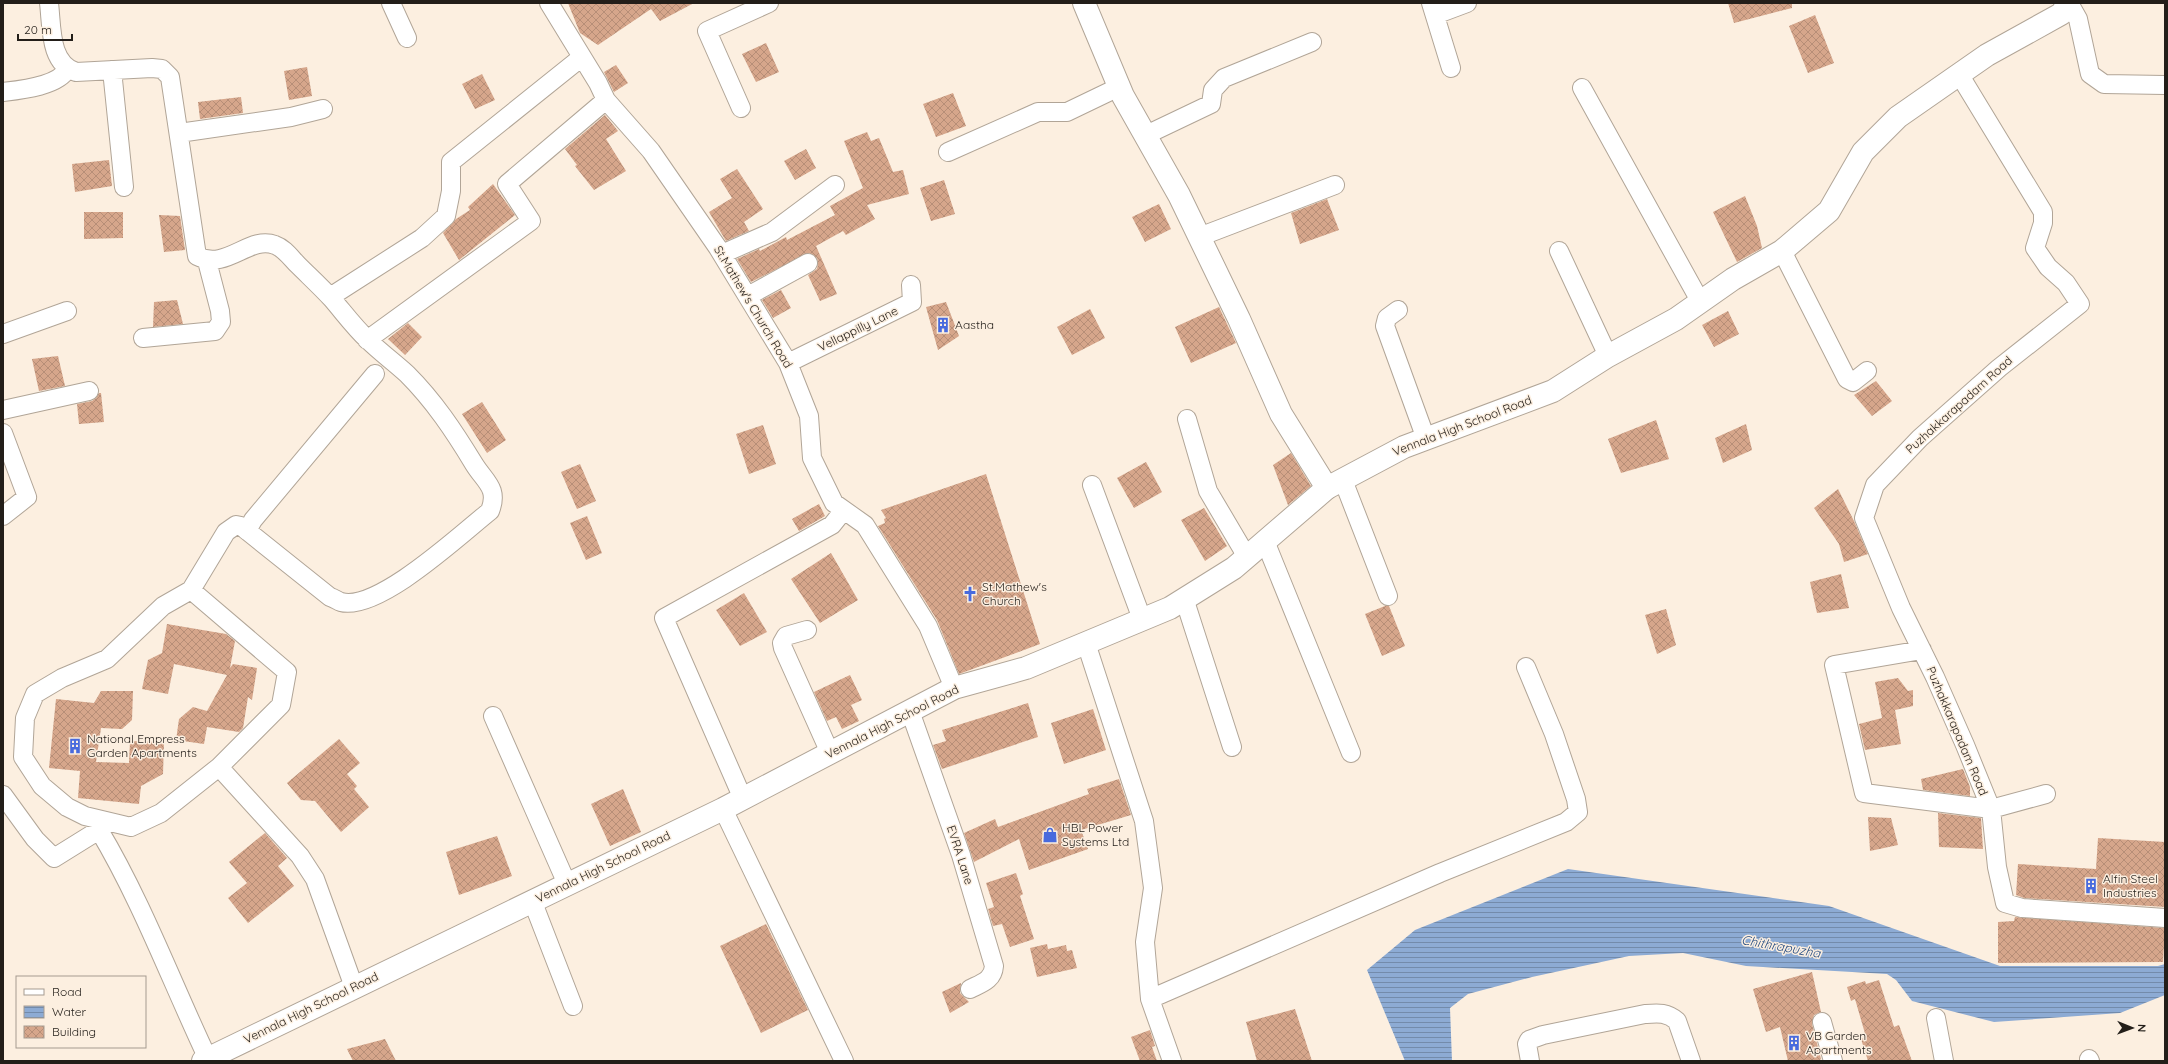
<svg xmlns="http://www.w3.org/2000/svg" width="2168" height="1064" font-family="Quicksand,sans-serif">
<style>
.water{fill:url(#water-rules)}
.building{fill:url(#building-cross-hatch)}
.lines{fill:none;stroke-linecap:round;stroke-linejoin:round}
.minor-casing{stroke:#b1a597;stroke-width:20}
.tertiary-casing{stroke:#b1a597;stroke-width:24}
.secondary-casing{stroke:#b1a597;stroke-width:24}
.minor{stroke:#fff;stroke-width:18}
.tertiary{stroke:#fff;stroke-width:22}
.secondary{stroke:#fff;stroke-width:22}
.labels{text-anchor:middle;stroke-width:3;stroke-linejoin:round;paint-order:stroke}
.street-label{font-size:12px;fill:#231e19;stroke:#fcefe0}
.poi-label{font-size:12px;fill:#231e19;stroke:#fcefe0;text-anchor:start}
.water-label{font-size:13px;font-style:italic;fill:#284e83;stroke:#fcefe0}
</style>
<defs>
<pattern id="water-rules" width="6" height="5" patternUnits="userSpaceOnUse"><rect width="6" height="5" fill="#8dabd4"/><path d="M0 2.5h6" fill="none" stroke="#738bab"/></pattern>
<pattern id="building-cross-hatch" width="8" height="8" patternUnits="userSpaceOnUse"><rect width="8" height="8" fill="#d6a68b"/><path d="M0 0l8 8M0 8l8-8" fill="none" stroke="#b78e77"/></pattern>
</defs>
<rect width="100%" height="100%" fill="#fcefe0"/>
<!-- water -->
<path class="water" d="M1568,869L1829,906L2000,966H2158L2165,964V995L2120,1013L1994,1022L1912,1001L1896,980L1887,974L1746,966L1683,953L1629,956L1532,977L1468,994L1450,1008L1452,1061H1405L1367,970L1415,930Z"/>
<!-- building -->
<path class="building" d="M568,3H694L660,21L651,9L598,45L580,33Z
M1728,3H1792V8L1734,23Z
M1815,15L1834,63L1808,73L1789,26Z
M766,43L779,72L756,82L742,54Z
M616,65L628,83L614,92L604,72Z
M307,67L312,96L289,100L284,71Z
M482,74L495,100L475,109L462,84Z
M953,93L966,126L936,137L923,104Z
M241,97L243,113L200,119L198,102Z
M605,115L618,131L606,139L626,171L594,190L575,166L577,165L565,149Z
M867,132L871,141L879,138L893,172L903,170L909,194L867,205L875,219L846,235L843,231L816,246L837,294L820,301L808,275L817,269L818,263L817,258L809,253L751,282L737,259L759,249L760,251L786,237L787,240L835,215L830,206L863,188L844,141Z
M806,149L816,168L795,180L784,161Z
M109,160L112,186L75,192L72,164Z
M737,169L763,209L744,222L749,231L726,241L709,212L732,198L720,179Z
M944,180L955,214L931,221L920,188Z
M493,184L515,215L459,260L443,233L456,219L470,210L468,207Z
M1745,196L1757,226L1762,248L1737,262L1713,212Z
M1327,199L1339,230L1300,244L1291,213Z
M1159,204L1171,229L1145,242L1132,217Z
M84,212H123V238L84,239Z
M159,215L180,216L185,250L164,252Z
M781,290L791,308L773,318L762,300Z
M177,300L183,324L153,327L154,302Z
M946,302L959,336L938,350L926,307Z
M1219,307L1236,343L1191,363L1175,327Z
M1090,309L1105,338L1072,355L1057,327Z
M1728,311L1739,334L1714,347L1702,325Z
M408,323L422,337L405,355L388,339Z
M58,356L65,386L39,391L32,359Z
M1876,381L1892,401L1872,416L1854,395Z
M99,393H101L104,422L79,424L77,404L92,401L96,398Z
M482,402L506,440L487,453L462,414Z
M1656,420L1669,459L1621,473L1608,439Z
M1746,424L1752,450L1723,463L1715,438Z
M763,425L776,464L749,474L736,434Z
M1291,453L1311,486L1288,505L1273,465Z
M1146,462L1162,492L1134,508L1117,478Z
M580,464L596,501L577,509L561,472Z
M986,474L1040,644L959,674L937,620L878,526L885,523L884,519L886,518L881,510Z
M1838,489L1854,521L1868,554L1844,562L1839,544L1814,508Z
M819,504L825,516L799,531L792,519Z
M1204,508L1227,546L1205,561L1181,520Z
M587,516L602,553L586,560L570,523Z
M831,553L858,600L820,623L791,579Z
M1841,574L1849,608L1817,613L1810,582Z
M744,593L767,632L740,646L716,610Z
M1385,606H1389L1405,646L1382,656L1365,614Z
M1666,609L1676,645L1657,654L1645,615Z
M167,624L226,634L235,641L230,668L233,664L257,668L252,700L248,697L243,728L239,732L207,727L204,744L176,740L179,719L193,707L207,711L227,675L174,664L168,694L142,689L148,660L162,653Z
M850,675L862,700L851,705L859,721L842,729L836,717L827,721L814,692Z
M1898,678L1908,691L1913,690V706L1895,710L1901,744L1865,750L1859,724L1882,718L1875,682Z
M101,691H133L132,720L122,729L101,728L96,762L129,763L130,741L164,742L163,774L141,786L139,804L78,798L80,771L49,768L56,699L94,703Z
M1028,703L1038,737L942,769L933,745L946,741L942,730Z
M1093,709L1106,750L1064,764L1051,723Z
M339,739L360,763L347,774L357,786L354,789L369,807L341,832L315,801L301,800L287,783Z
M1963,769L1970,787V796L1923,790L1921,779Z
M1119,779L1131,815L1081,830L1088,849L1029,870L1019,839L974,862L964,833L995,819L998,827L1089,794L1087,789Z
M623,789L641,832L610,846L591,804Z
M1938,813L1981,818L1983,849L1939,847Z
M1868,817L1891,818L1898,845L1870,851Z
M265,833L287,858L278,866L294,886L248,923L228,898L247,883L229,862Z
M497,836L512,876L459,895L446,852Z
M2098,838L2165,842V907L2024,898L2016,895L2018,864L2096,869Z
M1016,873L1023,894L1020,896L1034,939L1010,947L1002,924L993,926L988,909L994,907L986,883Z
M2015,917L2165,928L2163,962L1998,963V922L2014,921Z
M766,924L808,1010L761,1033L720,946Z
M1047,944L1048,949L1066,945L1067,951L1072,950L1077,968L1037,977L1030,948Z
M1812,972L1821,1012L1814,1015L1812,1024L1821,1059L1818,1061H1788L1780,1027L1766,1032L1753,989Z
M1879,980L1894,1027L1899,1025L1912,1061H1868L1861,1039L1866,1037L1855,999L1851,1001L1847,987L1865,981L1866,984Z
M961,983L960,993L969,1002L950,1013L942,992Z
M1295,1009L1312,1061H1257L1246,1022Z
M1150,1030L1155,1046L1152,1047L1157,1061H1140L1131,1037Z
M385,1039L396,1061H353L347,1049Z"/>
<g class="lines">
<!-- minor casing -->
<g class="minor-casing">
<path id="minor" d="M49,3C52,27 49,63 76,72L152,68L162,69L170,77L197,256C227,271 249,235 275,245C284,248 291,258 298,265C309,276 321,287 332,299C344,313 355,328 368,340C380,352 394,362 407,374C434,401 454,431 474,464C485,482 499,488 490,511C461,534 378,612 341,602C338,601 334,598 330,597L241,526L236,525L226,532L191,590L163,606L107,659L62,678L35,694L25,718L23,757L42,786L67,807L85,816L131,827L161,813L219,767
M391,3L407,38
M549,3L598,83L606,100L651,151L718,248L788,363L809,416L812,458L834,503L865,525L928,626L954,688
M1431,3L1451,68
M2069,3L2078,19L2090,74L2104,84L2165,85
M1435,15L1467,3
M112,70L124,187
M1959,74L2043,212V223L2035,248L2048,267L2066,283L2080,304L1999,368L1920,438L1875,485L1864,518L1901,608L1935,677L1965,745L1991,809L2046,794
M1582,88L1700,301
M3,92C20,90 59,86 67,69
M741,108L707,31L769,3
M179,133L291,117L323,109
M1146,135L1211,104L1213,90L1224,78L1312,42
M948,152L1038,112H1067L1119,87
M1199,237L1335,185
M1559,251L1608,356
M1782,251L1847,379L1853,382L1867,371
M722,254L772,232L835,185
M748,296L808,263
M330,297L422,238L446,216L451,191V162L582,57
M1398,310L1387,318L1385,326L1426,439
M3,334L67,311
M143,338L215,331L221,322L220,311L207,261
M367,340L531,221L507,184L606,100
M788,363L912,302L911,285
M3,410L89,391
M1187,419L1208,491L1247,557
M3,433L27,497L3,516
M1343,480L1388,596
M1092,485L1142,619
M247,531L253,520L375,374
M1265,541L1351,753
M191,590L287,672L281,705L219,767L300,856L315,879L354,987
M1184,598L1232,747
M807,630L786,636L782,643L783,648L830,753
M1086,643L1144,821L1153,888L1145,942L1150,999L1172,1061
M1922,650L1834,665L1864,793L1991,809L1997,867L2005,903L2022,908L2165,918
M910,711L961,855L994,966C993,980 982,983 970,989
M493,716L567,884
M3,795L35,839L54,858L99,830C142,902 172,983 208,1059
M743,799L664,618L832,525L844,510
M723,809L844,1061
M532,900L573,1006
M1150,999L1440,873L1566,822L1578,812L1576,799L1554,734L1526,667
M1936,1018L1944,1061
M1822,1022L1833,1061
M2089,1059L2090,1061
M1530,1061L1527,1044L1529,1040L1543,1035L1645,1014C1658,1013 1667,1012 1677,1021L1691,1061"/>
</g>
<!-- tertiary casing -->
<g class="tertiary-casing">
<path id="tertiary" d="M1084,3L1123,96L1179,195L1239,319L1281,414L1327,488"/>
</g>
<!-- secondary casing -->
<g class="secondary-casing">
<path id="secondary" d="M203,1061L723,809L954,688L1026,668L1170,608L1234,568L1327,488L1404,447L1553,391L1608,356L1676,319L1733,279L1782,251L1829,211L1863,152L1898,117L1987,55L2061,14L2069,3"/>
</g>
<!-- minor -->
<use href="#minor" class="minor"/>
<!-- tertiary -->
<use href="#tertiary" class="tertiary"/>
<!-- secondary -->
<use href="#secondary" class="secondary"/>
</g>
<!-- icons -->
<defs>
<g id="building-bare" transform="scale(1.2)"><path d="M-4-6H4V6H1V3H-1V6H-4ZM-2.5-4.3h1.7v1.8h-1.7ZM.8-4.3h1.7v1.8H.8ZM-2.5-1h1.7V.8h-1.7ZM.8-1h1.7V.8H.8Z" fill="#486add" stroke="#fcefe0" stroke-width="2.5" paint-order="stroke"/></g>
<g id="church-bare" transform="scale(1.2)"><path d="M-1.2-6h2.4v3.5h3.3v2.4h-3.3V6h-2.4V-.1h-3.3v-2.4h3.3Z" fill="#486add" stroke="#fcefe0" stroke-width="2.5" paint-order="stroke"/></g>
<g id="shop-bare" transform="scale(1.2)"><path d="M-5-2.5h2.3a2.7 3.5 0 0 1 5.4 0H5L5.5 6h-11ZM-1.5-2.5h3a1.5 2.3 0 0 0-3 0Z" fill="#486add" stroke="#fcefe0" stroke-width="2.5" paint-order="stroke"/></g>
</defs>
<g fill-rule="evenodd">
<use href="#building-bare" x="943" y="325"/>
<use href="#church-bare" x="970" y="594"/>
<use href="#building-bare" x="75" y="746"/>
<use href="#shop-bare" x="1050" y="835"/>
<use href="#building-bare" x="2091" y="886"/>
<use href="#building-bare" x="1794" y="1043"/>
</g>
<g class="labels">
<!-- street labels -->
<g class="street-label">
<text transform="translate(753 307) rotate(59)" y="4">St.Mathew's Church Road</text>
<text transform="translate(858 329) rotate(-26)" y="4">Vellappilly Lane</text>
<text transform="translate(1959 405) rotate(-42)" y="4">Puzhakkarapadam Road</text>
<text transform="translate(1462 426) rotate(-21)" y="4">Vennala High School Road</text>
<text transform="translate(892 722) rotate(-27)" y="4">Vennala High School Road</text>
<text transform="translate(1957 731) rotate(67)" y="4">Puzhakkarapadam Road</text>
<text transform="translate(960 855) rotate(72)" y="4">EVRA Lane</text>
<text transform="translate(603 867) rotate(-26)" y="4">Vennala High School Road</text>
<text transform="translate(311 1008) rotate(-26)" y="4">Vennala High School Road</text>
</g>
<!-- poi labels -->
<g class="poi-label">
<text x="955" y="329">Aastha</text>
<text x="982" y="591">St.Mathew's<tspan x="982" dy="14">Church</tspan></text>
<text x="87" y="743">National Empress<tspan x="87" dy="14">Garden Apartments</tspan></text>
<text x="1062" y="832">HBL Power<tspan x="1062" dy="14">Systems Ltd</tspan></text>
<text x="2103" y="883">Alfin Steel<tspan x="2103" dy="14">Industries</tspan></text>
<text x="1806" y="1040">VB Garden<tspan x="1806" dy="14">Apartments</tspan></text>
</g>
<!-- water labels -->
<g class="water-label">
<text transform="translate(1781 946) rotate(10)" y="5">Chithrapuzha</text>
</g>
</g>
<!-- border -->
<rect width="2168" height="1064" fill="none" stroke="#231e19" stroke-width="8"/>
<!-- legend -->
<rect x="16" y="976" width="130" height="72" fill="#fcefe0" stroke="#a59b90"/>
<rect x="24" y="989" width="20" height="6" fill="#ffffff" stroke="#a59b90"/>
<text x="52" y="996" font-size="12" fill="#231e19">Road</text>
<rect x="24" y="1006" width="20" height="12" fill="url(#water-rules)" stroke="#a59b90"/>
<text x="52" y="1016" font-size="12" fill="#231e19">Water</text>
<rect x="24" y="1026" width="20" height="12" fill="url(#building-cross-hatch)" stroke="#a59b90"/>
<text x="52" y="1036" font-size="12" fill="#231e19">Building</text>
<!-- north arrow -->
<g transform="translate(2132 1028) rotate(91)" stroke="#fcefe0" stroke-width="3" paint-order="stroke">
<path d="M0-3L7 15L0 10L-7 15Z" fill="#231e19"/>
<text y="-6" font-size="11" font-weight="bold" text-anchor="middle" fill="#231e19">N</text>
</g>
<!-- scale -->
<path d="M18 34v6h54v-6" fill="none" stroke="#231e19" stroke-width="2"/>
<text x="24" y="34" font-size="12" fill="#231e19" stroke="#fcefe0" stroke-width="3" paint-order="stroke">20 m</text>
</svg>
